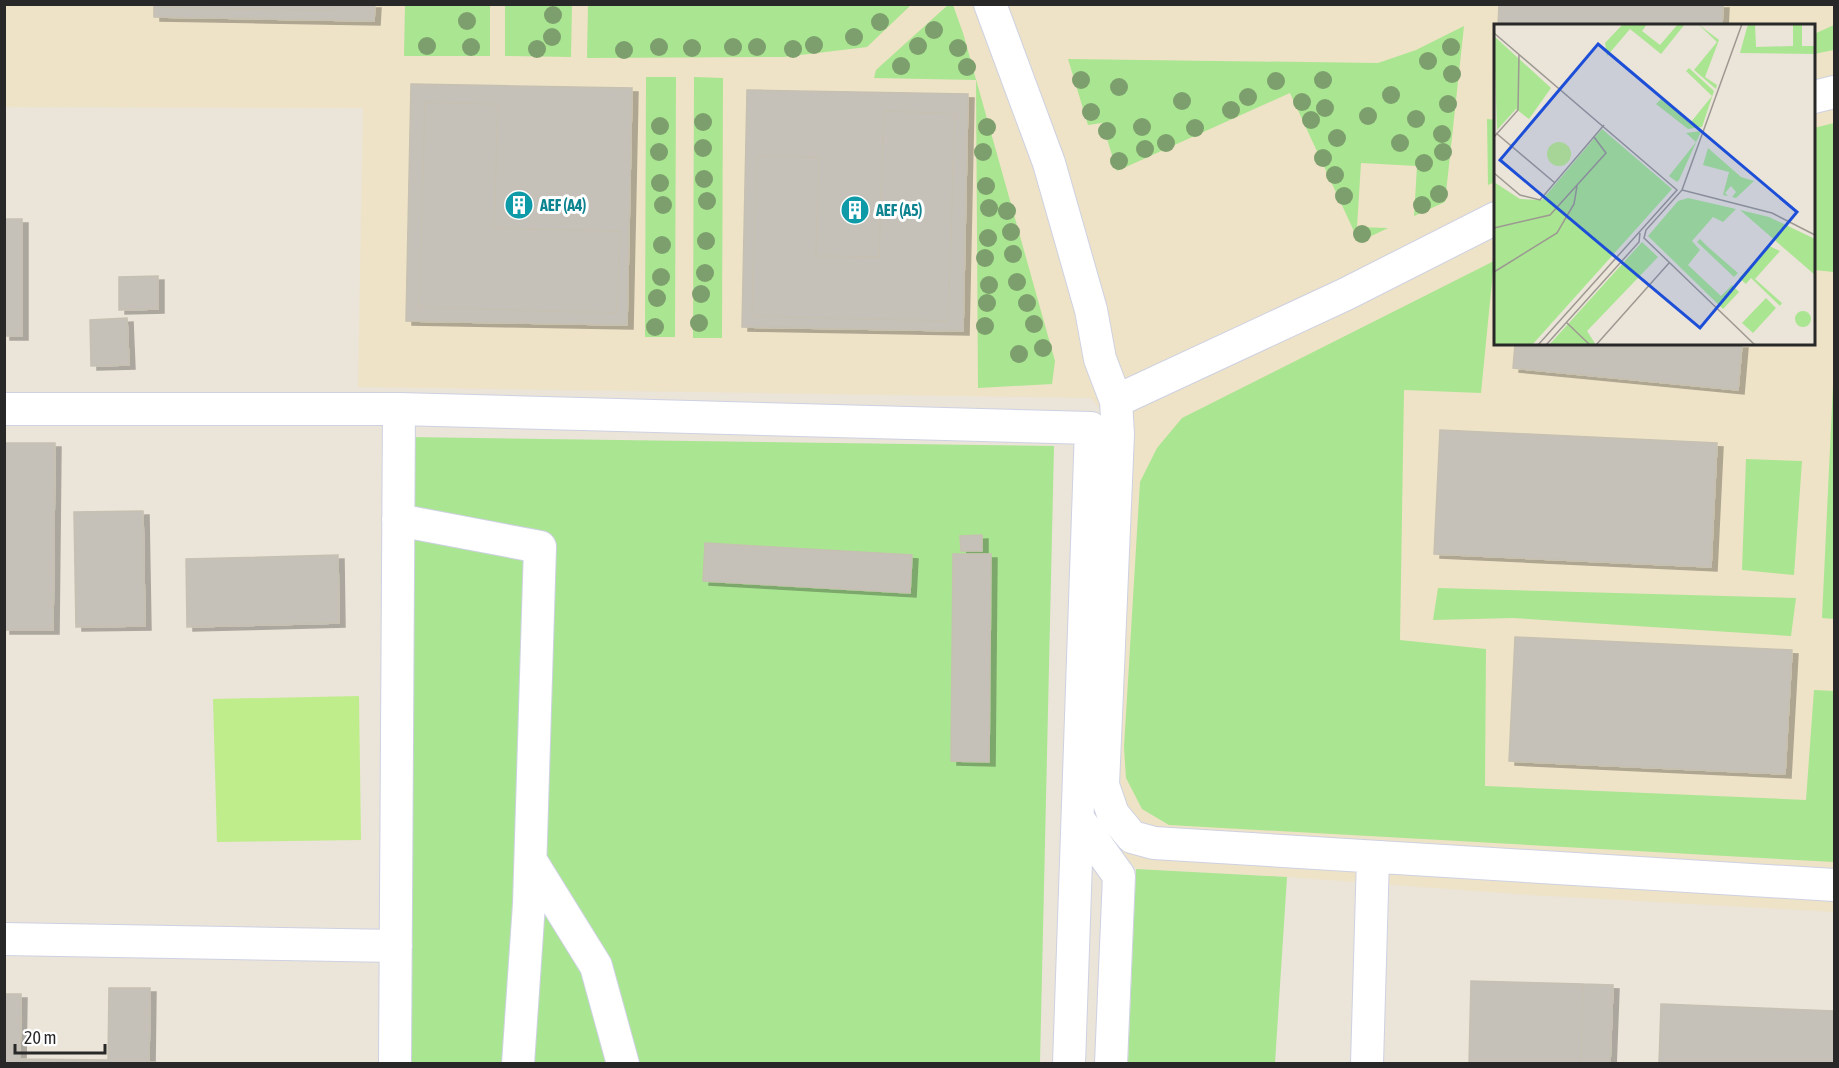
<svg xmlns="http://www.w3.org/2000/svg" width="1839" height="1068" font-family="'Asap Condensed',sans-serif">
<style>
.education{fill:#eee3c6;fill-rule:evenodd}
.green{fill:#aae592}
.pitch{fill:#bfed8c}
.building{fill:#c6c1b8;stroke:#c6c0b2;stroke-width:1.5;filter:url(#shadow)}
.lines{fill:none;stroke-linecap:round;stroke-linejoin:round}
.minor-casing{stroke:#ced1e2;stroke-width:34}
.minor{stroke:#fff;stroke-width:32}
.tree{fill:#7d9f6d}
.labels{text-anchor:middle;stroke-width:6;stroke-linejoin:round;paint-order:stroke}
.culture-label{font-size:16px;font-weight:bold;fill:#0d838f;stroke:#fff;text-anchor:start}
.inset-road{fill:none;stroke:#9d9992;stroke-width:1.5}
.view{fill:#1d4ed8;fill-opacity:0.15;stroke:#1d4ed8;stroke-width:3}
.inset-edge{fill:none;stroke:#282828;stroke-width:3}
</style>
<defs>
<filter id="shadow"><feDropShadow dx="6" dy="4" stdDeviation="0" flood-color="#0004"/></filter>
</defs>
<rect width="100%" height="100%" fill="#ebe4d8"/>
<!-- education -->
<path class="education" d="M5,5H1834V912L1531,895L1287,877L1136,869L1090,810L1105,415L1091,398L358,387L363,108L5,107ZM1496,26H1814V344H1496Z"/>
<!-- green -->
<path class="green" d="M949,4L953,5L963,33L1055,361L1052,384L978,388L976,80L874,78L876,70Z
M405,5H490V56H404Z
M505,5H572L571,57L505,56Z
M588,5L589,4L911,5L867,47L784,57L587,58Z
M1834,25V50L1814,54V34Z
M1464,26L1445,202L1414,216L1417,166L1361,163L1357,227L1388,228L1359,242L1290,93L1117,171L1102,123L1088,125L1068,59L1378,63L1416,50Z
M646,77H676L675,337H645Z
M694,77L723,78L722,338H693Z
M1487,119L1496,120L1495,182L1488,185Z
M1834,123V272L1814,270V128Z
M1494,261L1481,393L1404,390L1400,640L1486,649L1485,786L1806,800L1814,690L1834,691V862L1169,825L1142,809L1126,778L1124,747L1140,482L1157,448L1182,418Z
M1834,363V619L1822,618Z
M408,437L1054,446L1040,1063L405,1064Z
M1746,459L1802,461L1794,575L1742,570Z
M1438,588L1796,598L1791,636L1513,618L1433,620Z
M1136,869L1287,877L1275,1063H1128Z"/>
<!-- pitch -->
<path class="pitch" d="M359,696L361,840L217,842L213,699Z"/>
<!-- building -->
<path class="building" d="M154,4H375L374,21L154,17Z
M163,4H334L333,11L162,7Z
M1499,4H1723L1722,26H1498Z
M411,84L632,88L627,325L406,321Z
M747,90L968,94L963,331L742,327Z
M425,102L498,104L494,228L620,231L617,313L419,307Z
M884,111L955,114L948,321L752,316L757,156L819,157L816,256L879,257Z
M4,219H22V336H4Z
M158,276V309L119,310V277Z
M127,318L129,365L91,366L90,320Z
M1515,344H1742L1738,390L1513,368Z
M1440,430L1717,443L1711,567L1434,554Z
M4,443H55L53,630H4Z
M143,511L145,626L76,627L74,512Z
M982,535V551H961L960,536Z
M705,543L912,555L910,593L703,581Z
M953,554H991L989,762L951,761Z
M338,555L339,623L187,627L186,559Z
M1515,637L1792,650L1785,774L1509,761Z
M1471,981L1583,984L1581,1064H1469Z
M1583,984L1613,985L1610,1064H1581Z
M109,988H150L149,1062L179,1064H4V994H21L20,1059L108,1060Z
M1661,1004L1834,1011V1064H1659Z"/>
<g class="lines">
<!-- minor casing -->
<g class="minor-casing">
<path id="minor" d="M990,4L1049,163L1091,310L1100,359L1116,401L1346,294L1496,218
M1814,97L1834,92
M1116,401L1118,434L1103,785L1113,814L1132,837L1154,843L1834,885
M4,409H399L1091,428L1069,1064
M398,520L540,547L529,904L518,1064
M1079,820L1119,876L1111,1064
M531,861L596,966L623,1064
M4,939L396,946
M395,1064L399,409
M1367,1064L1373,857"/>
</g>
<!-- minor -->
<use href="#minor" class="minor"/>
</g>
<!-- trees -->
<g class="tree">
<circle cx="553" cy="15" r="9"/>
<circle cx="467" cy="21" r="9"/>
<circle cx="880" cy="22" r="9"/>
<circle cx="934" cy="30" r="9"/>
<circle cx="552" cy="37" r="9"/>
<circle cx="854" cy="37" r="9"/>
<circle cx="814" cy="45" r="9"/>
<circle cx="427" cy="46" r="9"/>
<circle cx="918" cy="46" r="9"/>
<circle cx="471" cy="47" r="9"/>
<circle cx="659" cy="47" r="9"/>
<circle cx="733" cy="47" r="9"/>
<circle cx="757" cy="47" r="9"/>
<circle cx="1451" cy="47" r="9"/>
<circle cx="692" cy="48" r="9"/>
<circle cx="958" cy="48" r="9"/>
<circle cx="537" cy="49" r="9"/>
<circle cx="793" cy="49" r="9"/>
<circle cx="624" cy="50" r="9"/>
<circle cx="1428" cy="61" r="9"/>
<circle cx="901" cy="66" r="9"/>
<circle cx="967" cy="67" r="9"/>
<circle cx="1452" cy="74" r="9"/>
<circle cx="1081" cy="80" r="9"/>
<circle cx="1323" cy="80" r="9"/>
<circle cx="1276" cy="81" r="9"/>
<circle cx="1119" cy="87" r="9"/>
<circle cx="1391" cy="95" r="9"/>
<circle cx="1248" cy="97" r="9"/>
<circle cx="1182" cy="101" r="9"/>
<circle cx="1302" cy="102" r="9"/>
<circle cx="1448" cy="104" r="9"/>
<circle cx="1325" cy="108" r="9"/>
<circle cx="1231" cy="110" r="9"/>
<circle cx="1091" cy="112" r="9"/>
<circle cx="1368" cy="116" r="9"/>
<circle cx="1416" cy="119" r="9"/>
<circle cx="1311" cy="120" r="9"/>
<circle cx="703" cy="122" r="9"/>
<circle cx="660" cy="126" r="9"/>
<circle cx="987" cy="127" r="9"/>
<circle cx="1142" cy="127" r="9"/>
<circle cx="1195" cy="128" r="9"/>
<circle cx="1107" cy="131" r="9"/>
<circle cx="1442" cy="134" r="9"/>
<circle cx="1337" cy="138" r="9"/>
<circle cx="1166" cy="143" r="9"/>
<circle cx="1400" cy="143" r="9"/>
<circle cx="703" cy="148" r="9"/>
<circle cx="1145" cy="149" r="9"/>
<circle cx="659" cy="152" r="9"/>
<circle cx="983" cy="152" r="9"/>
<circle cx="1443" cy="152" r="9"/>
<circle cx="1323" cy="158" r="9"/>
<circle cx="1119" cy="161" r="9"/>
<circle cx="1424" cy="163" r="9"/>
<circle cx="1335" cy="175" r="9"/>
<circle cx="704" cy="179" r="9"/>
<circle cx="660" cy="183" r="9"/>
<circle cx="986" cy="186" r="9"/>
<circle cx="1439" cy="194" r="9"/>
<circle cx="1344" cy="196" r="9"/>
<circle cx="707" cy="201" r="9"/>
<circle cx="663" cy="205" r="9"/>
<circle cx="1422" cy="205" r="9"/>
<circle cx="989" cy="208" r="9"/>
<circle cx="1007" cy="211" r="9"/>
<circle cx="1011" cy="232" r="9"/>
<circle cx="1362" cy="234" r="9"/>
<circle cx="988" cy="238" r="9"/>
<circle cx="706" cy="241" r="9"/>
<circle cx="662" cy="245" r="9"/>
<circle cx="1013" cy="254" r="9"/>
<circle cx="985" cy="258" r="9"/>
<circle cx="705" cy="273" r="9"/>
<circle cx="661" cy="277" r="9"/>
<circle cx="1017" cy="282" r="9"/>
<circle cx="989" cy="285" r="9"/>
<circle cx="701" cy="294" r="9"/>
<circle cx="657" cy="298" r="9"/>
<circle cx="987" cy="303" r="9"/>
<circle cx="1027" cy="303" r="9"/>
<circle cx="699" cy="323" r="9"/>
<circle cx="1034" cy="324" r="9"/>
<circle cx="985" cy="326" r="9"/>
<circle cx="655" cy="327" r="9"/>
<circle cx="1043" cy="348" r="9"/>
<circle cx="1019" cy="354" r="9"/>
</g>
<!-- icons -->
<defs>
<g id="building-disc" transform="scale(1.5)"><circle r="9.5" fill="#0f9aa8" stroke="#fff"/><path d="M-4-6H4V6H1V3H-1V6H-4ZM-2.5-4.3h1.7v1.8h-1.7ZM.8-4.3h1.7v1.8H.8ZM-2.5-1h1.7V.8h-1.7ZM.8-1h1.7V.8H.8Z" fill="#fff"/></g>
</defs>
<g fill-rule="evenodd">
<use href="#building-disc" x="519" y="205"/>
<use href="#building-disc" x="855" y="210"/>
</g>
<g class="labels">
<!-- culture labels -->
<g class="culture-label">
<text x="540" y="211">AEF (A4)</text>
<text x="876" y="216">AEF (A5)</text>
</g>
</g>
<!-- overview -->
<g transform="translate(1494 24)">
<rect width="321" height="321" fill="#ebe4d8"/>
<path d="M129,0H153L148,7L166,21L184,0H191L167,30L136,5L113,32L111,19ZM204,0L225,16L211,53L223,61L222,65L200,46L223,18ZM254,0H261L262,23L299,22V0H308V22H321V30L246,29ZM0,12L57,64L35,95L22,85L3,106ZM195,44L220,67L208,103L194,105L162,80L168,74L197,98L218,72L192,47ZM108,105L178,165L38,321H0V158L26,175L48,176ZM207,107L205,112L185,156L183,158L175,152L202,118L192,109ZM214,124L247,153L260,157L242,174L238,173L242,168L237,162L231,169L234,172L229,171L235,148L209,141ZM194,174L242,185L229,198L219,193L198,217L206,226L194,241L227,272L238,261L245,268L229,285L154,212L184,177ZM246,186L275,193L321,215V251ZM206,215L214,223L244,249L240,253L203,218ZM148,218L164,233L93,307L102,321H55ZM275,222L286,227L261,255L288,279L286,282L257,254L252,260L245,254ZM272,274L282,284L259,309L248,299ZM301 295a8 8 0 1 1 16 0a8 8 0 1 1-16 0Z" fill="#aae592"/>
<path d="M53 130a12 12 0 1 1 24 0a12 12 0 1 1-24 0Z" fill="#bfed8c"/>
<path class="inset-road" d="M248,0L188,166L278,189L321,211M0,9L183,166L44,321M2,109L61,159M0,113L24,86L25,30M0,149L26,171L46,176L110,101M188,166L152,206L150,214L261,321M0,204L56,191L112,129L100,113M0,248L63,209L80,180L83,162M72,298L96,321M52,321L145,218L146,209M102,321L175,239"/>
<path class="view" d="M104,20L303,188L206,304L6,136Z"/>
<rect width="321" height="321" class="inset-edge"/>
</g>
<!-- border -->
<rect width="1839" height="1068" fill="none" stroke="#282828" stroke-width="12"/>
<!-- scale -->
<path d="M15 1044v9h90v-9" fill="none" stroke="#282828" stroke-width="3"/>
<text x="24" y="1044" font-size="18" fill="#282828" stroke="#ffffff" stroke-width="4.5" paint-order="stroke">20 m</text>
</svg>
